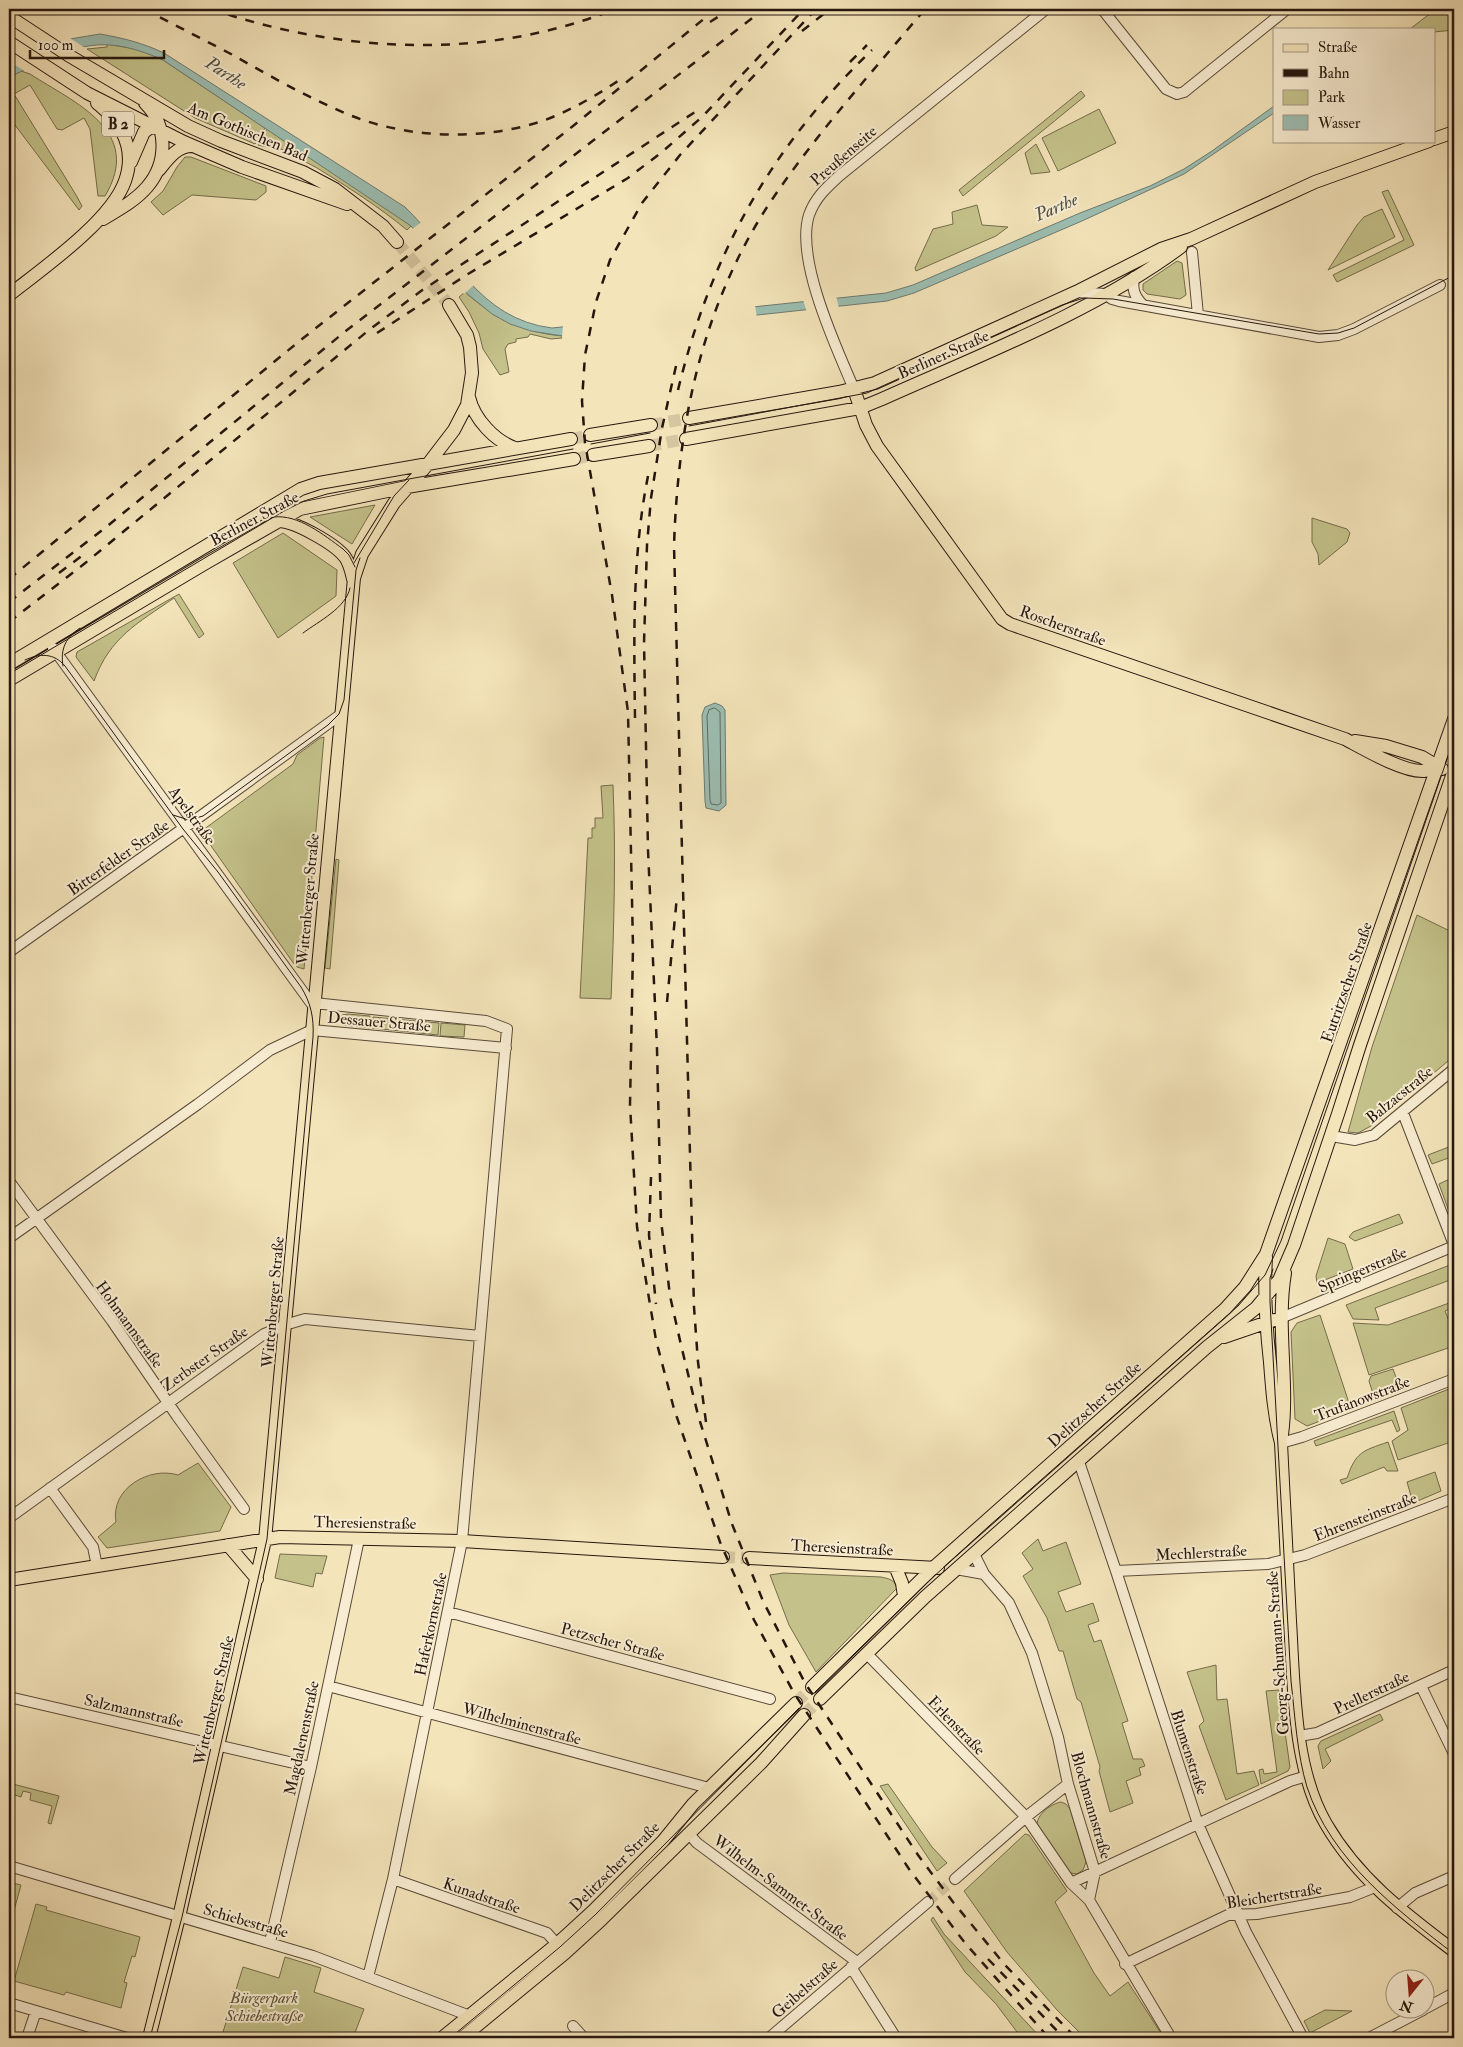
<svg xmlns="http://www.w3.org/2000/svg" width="1463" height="2047" font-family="'IM FELL Double Pica',serif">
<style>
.green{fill:#c4c28a;stroke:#756c4c}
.water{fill:#9cbeb2;stroke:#6d7b70}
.pier{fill:#f4e4ba}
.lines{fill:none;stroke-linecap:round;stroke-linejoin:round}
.shore{stroke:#616a60;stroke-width:1}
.minor-tunnel{stroke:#d5c5a0;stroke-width:10;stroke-dasharray:10 5;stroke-linecap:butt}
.major-tunnel{stroke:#d5c5a0;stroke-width:12;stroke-dasharray:12 6;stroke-linecap:butt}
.minor-casing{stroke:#5a4a39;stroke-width:12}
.major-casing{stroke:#26170e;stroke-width:14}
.minor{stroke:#f8edd2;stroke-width:10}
.major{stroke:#f4e4ba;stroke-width:12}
.tram{stroke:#26170e;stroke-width:1}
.rail{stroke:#26170e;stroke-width:2.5;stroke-dasharray:9 9;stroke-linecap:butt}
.labels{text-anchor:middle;stroke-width:4;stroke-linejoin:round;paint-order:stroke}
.shield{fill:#f8edd2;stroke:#655749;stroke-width:1}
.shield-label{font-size:15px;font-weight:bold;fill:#26170e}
.street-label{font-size:16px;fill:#26170e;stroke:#f8edd2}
.park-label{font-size:16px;font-style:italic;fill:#5d5339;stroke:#f8edd2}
.water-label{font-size:18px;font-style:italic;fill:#4f5147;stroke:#f8edd2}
</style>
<rect width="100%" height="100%" fill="#f4e4ba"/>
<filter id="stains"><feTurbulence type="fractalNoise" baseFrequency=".004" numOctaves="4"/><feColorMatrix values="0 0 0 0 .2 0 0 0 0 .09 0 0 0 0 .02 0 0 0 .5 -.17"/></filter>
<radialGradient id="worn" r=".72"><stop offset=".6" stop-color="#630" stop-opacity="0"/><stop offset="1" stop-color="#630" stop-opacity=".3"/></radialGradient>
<!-- green -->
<path class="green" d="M1436,9H1447L1454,16V30L1434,32V29H1410Z
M107,44L142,50L163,60L265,128L255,144L195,118L87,49L107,47Z
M21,71L30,74C75,103 144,131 105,196H98L90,129L84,118L62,130L57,129L30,85L14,94L76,195L82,206L79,210L9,117V77Z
M1081,91L1085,96L963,196L959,190Z
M1099,109L1116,143L1058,171L1042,138Z
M267,129L393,213L411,226L407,230C379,207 348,187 317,168C308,163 299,159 290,153C282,147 268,148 258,145Z
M1036,144L1050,172L1031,174L1025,153Z
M185,157H191L266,186V192L256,200L192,195L163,215L151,202L163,191L177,167Z
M1388,190L1414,245L1337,282L1333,275L1404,240L1382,192Z
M977,205L982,225L1008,227L996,236L916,271L915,268L933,229L953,224L952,212Z
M1382,209L1395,237L1328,270L1357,225L1364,217Z
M1177,261L1182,263L1186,295L1180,299L1147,294L1143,290V284Z
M465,292C494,318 524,333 563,336L562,338L551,339L530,334L528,337L516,339V342L508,344L505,349L509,372L500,375L483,349L479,333L469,312L459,297Z
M375,505L352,544L310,517Z
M1312,518L1347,529L1350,533L1347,542L1319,565L1318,554L1312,542Z
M283,533L337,570L336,596L278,638L233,563Z
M179,594L204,634L199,638L174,598C138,623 110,637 94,681L76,657L77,652Z
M324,737L304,969L297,967L294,964L202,833L203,830L293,764L297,755L320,738Z
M613,785C616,856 614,927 611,999L580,998L588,838H592V828H595V818H603L601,786Z
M336,859L339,860L330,969L325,968Z
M1417,915L1454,933V1056L1371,1126L1358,1133L1348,1132L1372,1047Z
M348,1014L370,1016V1028L344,1025L339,1022L342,1015Z
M373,1017L439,1023L438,1035L372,1028Z
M441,1023L465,1025L464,1037L440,1036Z
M1454,1145V1156L1432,1164L1428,1155Z
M1454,1177V1225L1439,1184Z
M1399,1214L1403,1223L1355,1241L1349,1237L1353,1232Z
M1328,1238L1345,1244L1353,1269L1317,1283L1316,1276Z
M1450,1265L1454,1270V1290L1450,1280L1375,1308L1379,1320L1353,1319L1346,1305Z
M1452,1302L1454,1307L1445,1311L1454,1334V1346L1369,1375L1353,1323L1388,1325Z
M1320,1315L1351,1409L1307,1426L1295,1419L1291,1332L1297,1323Z
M1393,1369L1398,1383L1407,1380L1409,1387L1375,1400L1369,1381L1371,1376Z
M1454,1387V1441L1398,1460L1392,1441L1408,1430L1401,1408Z
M1394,1411L1400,1430L1397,1432L1392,1420L1316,1446L1314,1441Z
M1388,1442L1398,1471H1387L1384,1467L1342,1484L1340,1480L1347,1478C1356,1452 1362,1451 1388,1442Z
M198,1463L231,1507L220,1531L107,1548L98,1537L116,1522C110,1489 149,1466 178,1475Z
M1435,1472L1441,1491L1413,1503L1407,1482Z
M1038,1539L1043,1551L1066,1542L1081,1584L1058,1592L1066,1612L1093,1603L1099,1621L1088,1625L1094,1642L1101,1640L1128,1721L1122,1723L1133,1759H1142L1145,1766L1139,1768L1141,1775L1126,1781L1133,1803L1110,1812L1099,1771L1100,1767L1081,1702L1077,1699L1063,1651H1059L1047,1618L1023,1576L1033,1569L1022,1553Z
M280,1554L327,1556L322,1574L316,1573L313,1587L275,1578Z
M783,1573L881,1577C889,1579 894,1579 897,1588L816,1672L789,1625L770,1575Z
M1216,1665L1217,1700L1227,1699L1237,1774L1254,1771L1259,1785L1226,1800L1199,1726L1204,1721L1187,1672Z
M1279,1690L1290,1767L1288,1771L1261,1784L1259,1770L1263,1769L1264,1774L1277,1772L1266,1691Z
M1380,1714L1383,1720L1325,1749L1331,1761L1323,1769L1318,1746L1321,1741Z
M9,1783L59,1796L51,1824L48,1823L52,1806L30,1800L31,1793L23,1791L21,1797L9,1793Z
M888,1784L932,1847L947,1863L937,1871L880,1786Z
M1061,1802L1066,1804L1070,1809L1086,1862L1083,1870L1077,1874L1070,1873L1037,1825C1037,1814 1051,1804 1061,1802Z
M1025,1834L1029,1835L1067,1891L1055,1902L1094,1973L1110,1996L1128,1982L1164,2038H1085L1057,2010L1007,1952L964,1891Z
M9,1882L21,1885L9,1929Z
M36,1904L47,1907L46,1910L140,1937L135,1957L132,1956L124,1982L127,1983L121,2008L66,1992L64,1995L14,1981Z
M933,1917L944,1934L1041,2038H1021L1020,2036L996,2004L965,1972L931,1920Z
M285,1957L321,1968L314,1992L364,2009L353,2038H244L223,2032L243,1967L279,1978Z
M1325,2010L1352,2011L1310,2033L1304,2021Z"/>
<!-- water -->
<path class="water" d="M100,34C123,38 143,43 164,53L405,207C453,253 478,319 552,328L886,293L913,285L1080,213L1150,186L1184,169L1212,151L1274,106V113L1184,174L1082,221L914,293L887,301L563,336L531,331L510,324L492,314L465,292L411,226L163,60C95,30 72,49 9,77V60L64,40Z
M715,703L722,706L725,710L726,805L719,811L706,808L705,801L702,715L705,707Z"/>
<!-- pier -->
<path class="pier" d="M67,36L85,48L26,72L9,61V58Z
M423,221L474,285L464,294L411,230Z
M836,296L839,308L807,312L803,300Z
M755,305L757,318L562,338L563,325Z"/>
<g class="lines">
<!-- shore -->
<path class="shore" d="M715,708L720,712L721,803L718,805L711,804L710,800L707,716L709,710Z"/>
<!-- minor-tunnel -->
<path class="minor-tunnel" d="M928,1902L955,1879"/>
<!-- major-tunnel -->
<path class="major-tunnel" d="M397,242L449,305
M651,425L689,418
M571,439L590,435
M649,446L686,439
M574,459L593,455
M723,1557L749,1558
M796,1703L812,1687
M804,1715L820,1699"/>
<!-- minor casing -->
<g class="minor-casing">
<path id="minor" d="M1102,9L1166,89L1177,94L1184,92L1287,9
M1192,252L1198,315
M1134,277C1132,289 1134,296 1143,305
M1076,292L1105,294L1112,299L1119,301L1319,337L1338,335L1354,329L1440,285
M854,389C836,347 795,259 809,215C815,198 826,188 839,176L1046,9
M53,648L314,1007
M9,952L205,813L340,715
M314,1003L486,1021L507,1029L462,1541L393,1879L368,1977
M1403,1113L1454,1245
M1331,1136L1355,1140L1374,1135L1454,1069
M9,1181L112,1321L177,1416L244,1509
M9,1238L198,1104L270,1050L312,1030L506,1048
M1281,1318L1454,1246
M1281,1443L1302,1437L1454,1379
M1079,1462L1116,1571L1198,1824L1246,1932L1303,2038
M50,1488L93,1547L97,1566
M9,1518L264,1334L288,1324L305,1319L480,1336
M974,1554L984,1574
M956,1569L984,1574L1009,1603L1032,1653L1058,1737L1068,1784L1095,1872L1089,1900
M1116,1571L1268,1564L1305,1555L1454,1498
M448,1612L770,1699
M867,1654L1026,1817L1071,1883L1089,1900L1171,2038
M328,1686L709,1788
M1421,1686L1454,1754
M9,1697L311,1767
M1299,1736L1317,1733L1454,1670
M689,1834L697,1843L857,1962
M9,1866L313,1956L470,2016
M393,1879L547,1933L557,1944
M955,1879L1026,1817L1068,1784
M1071,1883L1290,1781L1307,1776
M1397,1908L1415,1893L1454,1876
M270,1942L311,1767L359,1539
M1125,1964L1228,1915L1257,1914L1350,1897L1375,1887
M851,1967L896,2038
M9,2003L127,2038
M1426,2008L1454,1993
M573,2026L584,2038
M27,2038L36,2011
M769,2038L928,1902
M1369,2038L1423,2010"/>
</g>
<!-- major casing -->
<g class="major-casing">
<path id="major" d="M9,15L13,19L68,55L188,126L221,141L303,172L335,189L383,226L397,242
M9,42L87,93L184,142L242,167L347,204
M1434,139L1454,132
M131,162L144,132L158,122
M159,170C168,159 177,146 192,146
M103,219C118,210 135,201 147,187C168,163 168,126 145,103
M9,295C42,269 111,221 125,181C131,164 130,147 122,132C117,120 107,112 97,103
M854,389L866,425L877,446L994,608L1002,619L1010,624L1345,739C1364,749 1401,771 1422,771C1427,771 1433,769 1438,768
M469,397C474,419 495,441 515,448
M689,418L839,392L875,383L1076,292L1161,249L1191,239L1315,182L1429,141
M590,435L651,425
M686,439L860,408L882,399C980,355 1095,311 1181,247
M593,455L649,446
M278,521C295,521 335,544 345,557C350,564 351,571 353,579
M9,664L301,489L319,483L571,439
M9,680L204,564L300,509L407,487L574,459
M1355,741L1386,746L1422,757L1442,769
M1266,1257C1264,1292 1266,1327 1270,1362C1272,1389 1274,1416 1281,1443C1284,1502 1287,1561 1290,1621C1294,1684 1293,1768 1326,1824C1358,1879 1405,1914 1454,1951
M1224,1337L1274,1320
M1282,1435C1289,1381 1276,1327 1285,1273
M228,1545L257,1579
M749,1558L938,1568
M895,1566L902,1583L904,1596
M9,1580L280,1537L462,1541L723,1557
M812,1687L933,1568L1225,1309L1245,1287L1266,1254L1454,719
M820,1699L925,1597L1207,1347L1256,1308L1279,1280L1294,1245L1338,1114L1360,1045L1454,770
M149,2038L179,1917L265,1540L354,578L362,554L394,503L428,464L454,430L467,405L472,373L470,347L467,335L449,305
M442,2038L557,1944L592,1912L663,1841L693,1804L796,1703
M462,2038L565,1953L601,1920L761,1763L804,1715"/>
</g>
<!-- minor -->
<use href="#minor" class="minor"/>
<!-- major -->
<use href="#major" class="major"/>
<!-- tram -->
<path class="tram" d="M689,426L867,393L1062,305L1084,298L1113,299L1319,334L1338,333L1354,328L1454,275
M591,444L650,433
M274,517C298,514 324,535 343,549L349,555L355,567
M354,563L394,496L409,480
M303,633C319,621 346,608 350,588
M25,660C40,653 54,653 65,666L183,829L218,872L301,987C311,1003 314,1018 313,1037L267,1539L182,1917L150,2038
M63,666C60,649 66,637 80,628
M9,674L284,511L304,501L327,494L573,449
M173,815L189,820L203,816L328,725L339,714L344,700L356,570L360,558
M1273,1269L1270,1278V1302L1291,1681C1295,1716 1297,1754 1307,1787C1331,1860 1396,1909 1454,1954
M815,1692L931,1579L989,1526L1238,1306L1265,1275L1281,1241L1454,739
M450,2038L560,1947L595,1915L799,1708"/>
<!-- rail -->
<path class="rail" d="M144,9C173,24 202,39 231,54C270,76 310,99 352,116C411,139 485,141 545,120C572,110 597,95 621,79
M211,9C340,53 487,61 615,9
M816,9L680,155L642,203L610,260L596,302L585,355L582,401L585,443L612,595L628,712L633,947L630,1105L637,1227L656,1340L674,1409L720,1542L754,1620L794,1693L909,1869L965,1943L1049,2038
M710,22L730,9
M802,31L830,9
M850,62L867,45
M377,333L468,274L628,178L662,152L702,117L804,9
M676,366L662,428L651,498L647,545L644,643L648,850L657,1049L661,1220L670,1296L681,1345L698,1415L732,1524L763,1601L805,1683L918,1855L953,1902L1005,1965L1076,2038
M678,390C711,254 771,147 872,50
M59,573L87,552
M9,579L302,339L573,126L716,9
M9,602L105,528L347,330L764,9
M9,622L84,564L369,330L421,291L695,112
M635,718C634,637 632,556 648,476
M667,1002L677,896
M651,1177L649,1235L656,1304
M706,1422L698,1362L694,1307L674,546C678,422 702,305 771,201C817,133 873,71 925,9
M988,1959L1064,2038"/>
</g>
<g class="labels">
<!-- shield labels -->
<rect class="shield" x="102" y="111.5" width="32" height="25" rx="4"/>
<g class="shield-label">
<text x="118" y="129">B 2</text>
</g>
<!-- street labels -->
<g class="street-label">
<text transform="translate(248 131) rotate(23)" y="6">Am Gothischen Bad</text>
<text transform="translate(843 155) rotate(-41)" y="6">Preußenseite</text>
<text transform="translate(943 354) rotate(-24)" y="6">Berliner Straße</text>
<text transform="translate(254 518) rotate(-28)" y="6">Berliner Straße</text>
<text transform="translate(1063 625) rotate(20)" y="6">Roscherstraße</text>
<text transform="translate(193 815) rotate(54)" y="6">Apelstraße</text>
<text transform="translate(118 857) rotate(-35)" y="6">Bitterfelder Straße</text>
<text transform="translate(307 899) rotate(-85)" y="6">Wittenberger Straße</text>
<text transform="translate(1346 982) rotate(-71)" y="6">Eutritzscher Straße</text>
<text transform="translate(379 1021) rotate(5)" y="6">Dessauer Straße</text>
<text transform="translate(1399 1094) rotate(-39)" y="6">Balzacstraße</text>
<text transform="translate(1362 1269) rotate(-23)" y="6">Springerstraße</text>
<text transform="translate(272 1302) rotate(-85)" y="6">Wittenberger Straße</text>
<text transform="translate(130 1324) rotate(54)" y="6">Hohmannstraße</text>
<text transform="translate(204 1358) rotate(-35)" y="6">Zerbster Straße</text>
<text transform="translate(1362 1398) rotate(-21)" y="6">Trufanowstraße</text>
<text transform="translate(1094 1404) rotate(-42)" y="6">Delitzscher Straße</text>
<text transform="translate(1365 1516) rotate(-21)" y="6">Ehrensteinstraße</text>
<text transform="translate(365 1522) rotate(1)" y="6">Theresienstraße</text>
<text transform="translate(842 1547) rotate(3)" y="6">Theresienstraße</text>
<text transform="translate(1201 1552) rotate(-3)" y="6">Mechlerstraße</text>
<text transform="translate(430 1624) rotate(-78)" y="6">Haferkornstraße</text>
<text transform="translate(613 1641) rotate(15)" y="6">Petzscher Straße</text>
<text transform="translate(1277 1653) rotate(-94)" y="6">Georg-Schumann-Straße</text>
<text transform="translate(1371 1692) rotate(-25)" y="6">Prellerstraße</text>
<text transform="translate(213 1700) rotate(-77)" y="6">Wittenberger Straße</text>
<text transform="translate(134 1710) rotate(13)" y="6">Salzmannstraße</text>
<text transform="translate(522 1723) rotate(15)" y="6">Wilhelminenstraße</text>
<text transform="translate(957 1725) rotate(46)" y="6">Erlenstraße</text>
<text transform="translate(301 1738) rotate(-78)" y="6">Magdalenenstraße</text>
<text transform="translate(1190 1752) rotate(72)" y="6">Blumenstraße</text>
<text transform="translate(1092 1805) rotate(74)" y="6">Blochmannstraße</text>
<text transform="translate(614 1866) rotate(-45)" y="6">Delitzscher Straße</text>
<text transform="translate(781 1887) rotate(37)" y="6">Wilhelm-Sammet-Straße</text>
<text transform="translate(482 1895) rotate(19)" y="6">Kunadstraße</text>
<text transform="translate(1274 1895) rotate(-9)" y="6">Bleichertstraße</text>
<text transform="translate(246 1920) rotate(16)" y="6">Schiebestraße</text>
<text transform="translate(804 1988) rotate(-41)" y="6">Geibelstraße</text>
</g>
<!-- park labels -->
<g class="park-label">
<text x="264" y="2003">Bürgerpark<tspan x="264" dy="18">Schiebestraße</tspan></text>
</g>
<!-- water labels -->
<g class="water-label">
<text transform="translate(226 73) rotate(33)" y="6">Parthe</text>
<text transform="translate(1056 207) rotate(-23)" y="6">Parthe</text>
</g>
</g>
<!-- margin -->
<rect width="1463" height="2047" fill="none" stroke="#f4e4ba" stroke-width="30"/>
<rect x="10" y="10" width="1443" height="2027" fill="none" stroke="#26170e" stroke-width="2.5"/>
<rect x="15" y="15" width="1433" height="2017" fill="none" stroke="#26170e"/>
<!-- legend -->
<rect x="1273" y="28" width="162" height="115" fill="#f8edd2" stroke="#a49784"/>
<rect x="1283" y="44" width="25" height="8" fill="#f4e4ba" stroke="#a49784"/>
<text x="1318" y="52" font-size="15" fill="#26170e">Straße</text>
<rect x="1283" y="69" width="25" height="8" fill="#26170e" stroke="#a49784"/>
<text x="1318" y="78" font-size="15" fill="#26170e">Bahn</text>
<rect x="1283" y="90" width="25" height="15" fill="#c4c28a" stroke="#a49784"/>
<text x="1318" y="102" font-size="15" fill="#26170e">Park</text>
<rect x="1283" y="115" width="25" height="15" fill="#9cbeb2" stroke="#a49784"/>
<text x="1318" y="128" font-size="15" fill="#26170e">Wasser</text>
<!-- north arrow -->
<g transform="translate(1410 1994) rotate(197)"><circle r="24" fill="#f8edd2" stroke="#a49784"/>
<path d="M0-4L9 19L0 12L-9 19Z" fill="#8f2418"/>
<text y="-8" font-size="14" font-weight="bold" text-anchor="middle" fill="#26170e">N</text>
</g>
<!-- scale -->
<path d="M30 50v8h134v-8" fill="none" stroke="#26170e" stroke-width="2.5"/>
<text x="38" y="50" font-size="15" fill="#26170e" stroke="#f8edd2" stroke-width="4" paint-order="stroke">100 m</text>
<rect width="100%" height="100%" filter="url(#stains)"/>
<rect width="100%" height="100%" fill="url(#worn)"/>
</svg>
